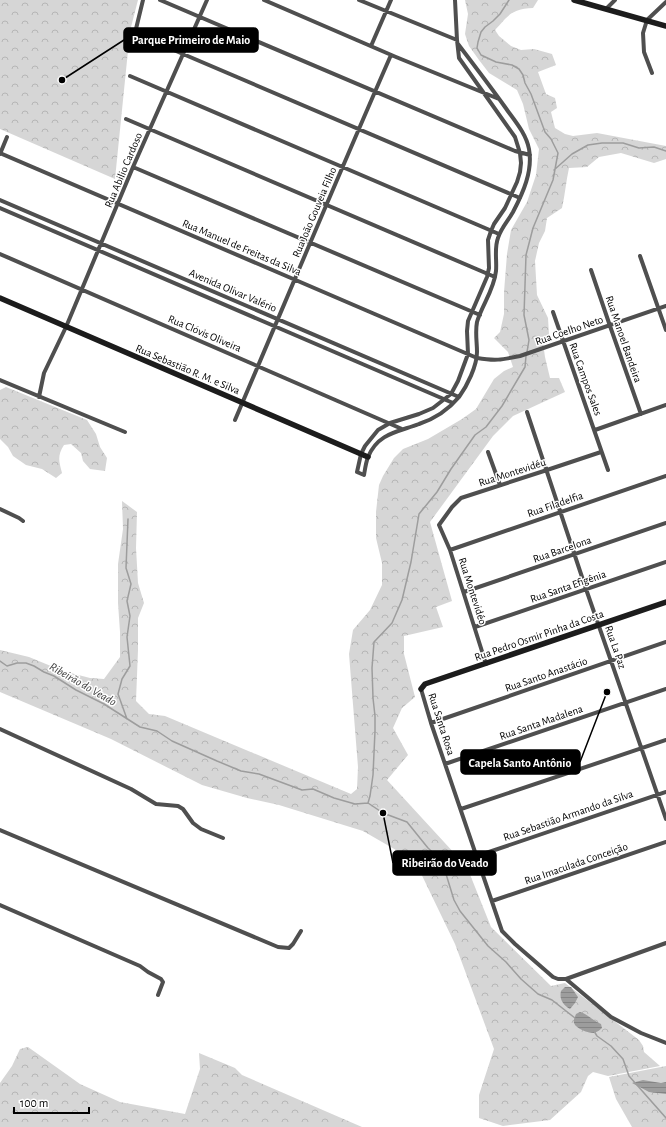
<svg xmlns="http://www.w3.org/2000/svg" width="666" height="1127" font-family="'Alegreya Sans',sans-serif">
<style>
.forest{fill:url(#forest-crowns)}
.water{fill:url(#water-rules)}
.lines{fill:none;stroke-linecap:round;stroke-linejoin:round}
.stream{stroke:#9d9d9d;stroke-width:1.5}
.street{stroke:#4f4f4f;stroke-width:4}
.secondary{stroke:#1c1c1c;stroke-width:5.5}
.labels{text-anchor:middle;stroke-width:3;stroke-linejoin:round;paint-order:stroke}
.street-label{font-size:11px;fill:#000;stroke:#fff}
.water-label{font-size:12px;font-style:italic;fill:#3e3e3e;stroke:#fff}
.leader{fill:none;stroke:#000;stroke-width:1.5}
.callout-dot{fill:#000;stroke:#fff;stroke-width:1.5}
.callout{fill:#000;stroke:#000;stroke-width:1.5}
.callout-label{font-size:12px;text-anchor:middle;font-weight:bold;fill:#fff}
</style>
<defs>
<pattern id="forest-crowns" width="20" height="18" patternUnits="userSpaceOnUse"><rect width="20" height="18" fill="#d6d6d6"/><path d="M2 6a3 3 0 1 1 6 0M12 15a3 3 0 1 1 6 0" fill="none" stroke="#b6b6b6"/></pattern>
<pattern id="water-rules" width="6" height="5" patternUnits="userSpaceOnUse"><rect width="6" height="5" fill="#9d9d9d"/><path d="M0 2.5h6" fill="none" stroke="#858585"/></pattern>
</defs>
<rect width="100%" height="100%" fill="#fff"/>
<!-- forest -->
<path class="forest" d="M0,0H138L130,31L115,179L0,129Z
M465,0H538L533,8C511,9 509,15 495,30L499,36L511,46L521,50L534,49L552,54L556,65L538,72L546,94L555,98L557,108L551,112L555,128L565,134L573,136L597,133L666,146V159L654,163L621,153L599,157L587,167L569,168C566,181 565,195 562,208L547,218L545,231L539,243L535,261L537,295L548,318L549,335L543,343L545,357L550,378H559L565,392L513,416L493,436L430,522L452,601L436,607L443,627L404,636V654L415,697L402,708L393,728L408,755L387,780L467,867L491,927L551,986L565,983L639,1040L643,1046L644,1052L660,1066L608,1076L593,1072L588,1076L581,1092L550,1120L503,1126L479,1118V1095L494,1049L455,944L415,861L363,831L279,805L247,798L202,785L111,739L0,692V650L29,657L63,671L90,678L104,679L120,657V632L118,603V564L123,529L122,501L137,512L136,548L138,583L144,603L138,618V650L136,701L149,714L165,716L351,794L357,789L358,767L349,654L353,630L370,610L382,585V563L376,538V512L379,485L383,476L394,458L403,449L428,439L462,419L476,409L494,379L504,371L513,367L508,352L494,338L500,332L504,314V292L507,254L511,230L527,202L536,175L539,149L529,129L523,104L517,90L489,73L479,60L469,46L465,34L468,14Z
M6,387L87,420L96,434L100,447L107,458L105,471L90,469L83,461L81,453L71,444L64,445C57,456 59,461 62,473L56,478L42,469L26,465L13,456L8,447L0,439V390Z
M28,1047L80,1084L120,1102L185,1114L200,1069L199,1053L235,1068L242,1075L362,1127H0V1083L12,1066L20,1049Z
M666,1066V1127H632L616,1099L609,1077Z"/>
<!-- water -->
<path class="water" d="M565,987H571L578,997L575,1003L570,1009C563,1005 559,999 561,991Z
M580,1012C588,1014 593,1021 601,1024L602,1028C600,1030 597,1032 594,1033C588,1033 576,1029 574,1023C573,1020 575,1017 576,1014Z
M643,1080L661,1083L666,1082V1094L649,1092L632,1083Z"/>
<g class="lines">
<!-- stream -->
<path class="stream" d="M509,0L500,14L493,21L485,27L481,32L478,42L477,48L481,55L496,62L512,65L519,69L523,75L525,83L531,94L545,132L551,139L558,153L553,180L533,228L526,255L524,315L529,340L527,352
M554,170L572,154L588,145L602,143H623L639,148L654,147L666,151
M0,661L7,666L17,663H26L34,666L44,672L54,676L76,690L104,704L140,727L157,731L172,741L217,761L241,771L259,774L302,790L313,789L334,798L355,804L368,803L383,813L407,822L428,848L442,861L454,900L460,911L488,946L506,962L521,979L538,994L552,1000L575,1018
M127,719L118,694L122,679L130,666L127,637L130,616L127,601L131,584L126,568L128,519
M368,803L370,796L373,775L375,731V716L373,698L372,668L374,642L392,623L402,600L411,562L419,514L437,492L451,469L475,435L486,427L502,406L525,367L526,356
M594,1031L597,1036L611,1046L623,1059L629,1076L666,1118"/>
<!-- street -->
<path class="street" d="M143,0L135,33L183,54L520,198
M160,0L515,151L530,155
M264,0L396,57L499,99
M359,0L457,40
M455,0L457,40L459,58L515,137L520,153L521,163L520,172L517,182L505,208L494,224L491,231L488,240L489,268L487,277L468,321L467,331L468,354L458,381L451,394L433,408L419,414L390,423L378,430L365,446L361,454L357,472L364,475C365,469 366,462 368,457C378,433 398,432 419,424C434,419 449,409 459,397C467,386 477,366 477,352C477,342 475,332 477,322C482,305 494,290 496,271C497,260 494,248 498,238C501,228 508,221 513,212C523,193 533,171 529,149C526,133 514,120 505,107C490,86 474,65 458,44
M606,9L615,0
M371,46L391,0
M652,73L644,52L643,33L647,20L666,2
M130,76L499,234
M126,119L495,277
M0,153L477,358C495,361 501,360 520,356L666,306
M0,154L7,137
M133,167L480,315
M0,200L459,397
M0,208L453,403
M0,254L402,429
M640,256L666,330
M591,270L610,326L641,414
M553,312L608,470
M0,380L125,432
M39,397L44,373L66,327L133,167L207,0
M527,412L586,589L666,819
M235,420C287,298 338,176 391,55
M595,430L666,405
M488,452L500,485
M0,509L19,518L23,521
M450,550L666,476
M464,592L666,523
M475,627L666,562
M486,664L450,550L439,525L452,507L461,498L547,470L601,452
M421,689L431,723L502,931L515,944L553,977L558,979H566L666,943
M431,723L666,642
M0,729L131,789L156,804L178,806L183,809L193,823L201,829L223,838
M445,764L666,689
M461,809L666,740
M0,830L278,947L289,948L293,944L301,931
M477,856L666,792
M492,901L666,842
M0,905L140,966L148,972L161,979L163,982L158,995
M566,979L611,1017L641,1033L666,1043"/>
<!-- secondary -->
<path class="secondary" d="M574,0L666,26
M0,298L368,457
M421,689L425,684L666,602"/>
</g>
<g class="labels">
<!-- street labels -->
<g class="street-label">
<text transform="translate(123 170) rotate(-67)" y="4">Rua Abilio Cardoso</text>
<text transform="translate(314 212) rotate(-67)" y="4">Rua João Gouveia Filho</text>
<text transform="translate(242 247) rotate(23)" y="4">Rua Manuel de Freitas da Silva</text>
<text transform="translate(233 290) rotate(23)" y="4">Avenida Olivar Valério</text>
<text transform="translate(569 330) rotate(-19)" y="4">Rua Coelho Neto</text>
<text transform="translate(205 333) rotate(23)" y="4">Rua Clóvis Oliveira</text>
<text transform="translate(624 339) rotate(71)" y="4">Rua Manoel Bandeira</text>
<text transform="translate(188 369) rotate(23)" y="4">Rua Sebastião R. M. e Silva</text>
<text transform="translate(586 379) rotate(70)" y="4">Rua Campos Sales</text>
<text transform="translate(512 472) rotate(-18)" y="4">Rua Montevidéu</text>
<text transform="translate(555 504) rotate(-19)" y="4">Rua Filadelfia</text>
<text transform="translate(562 549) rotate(-19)" y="4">Rua Barcelona</text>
<text transform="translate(568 586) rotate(-19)" y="4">Rua Santa Efigênia</text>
<text transform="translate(473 591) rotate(72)" y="4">Rua Montevidéo</text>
<text transform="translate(539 635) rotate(-19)" y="4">Rua Pedro Osmir Pinha da Costa</text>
<text transform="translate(616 647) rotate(71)" y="4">Rua La Paz</text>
<text transform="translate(546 674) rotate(-19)" y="4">Rua Santo Anastácio</text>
<text transform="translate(541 722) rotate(-19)" y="4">Rua Santa Madalena</text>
<text transform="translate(442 724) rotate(72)" y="4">Rua Santa Rosa</text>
<text transform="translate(568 815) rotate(-19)" y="4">Rua Sebastião Armando da Silva</text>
<text transform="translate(576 863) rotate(-19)" y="4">Rua Imaculada Conceição</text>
</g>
<!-- water labels -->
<g class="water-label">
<text transform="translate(83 684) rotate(30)" y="4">Ribeirão do Veado</text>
</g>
</g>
<!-- callouts -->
<path class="leader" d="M62 80L124 40M607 692L580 762M383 813L393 863"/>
<g class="callout-dot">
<circle cx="62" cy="80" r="4"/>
<circle cx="607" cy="692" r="4"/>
<circle cx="383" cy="813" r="4"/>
</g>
<g class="callout">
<rect x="124" y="28" width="134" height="24" rx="4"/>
<rect x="461" y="750" width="119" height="24" rx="4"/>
<rect x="393" y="851" width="103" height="24" rx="4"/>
</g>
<g class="callout-label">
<text x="191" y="44">Parque Primeiro de Maio</text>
<text x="520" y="767">Capela Santo Antônio</text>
<text x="445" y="867">Ribeirão do Veado</text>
</g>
<!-- scale -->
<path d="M14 1107v6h75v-6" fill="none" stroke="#000000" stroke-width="2"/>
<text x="20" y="1107" font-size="12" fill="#000000" stroke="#ffffff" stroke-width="3" paint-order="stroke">100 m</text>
</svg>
